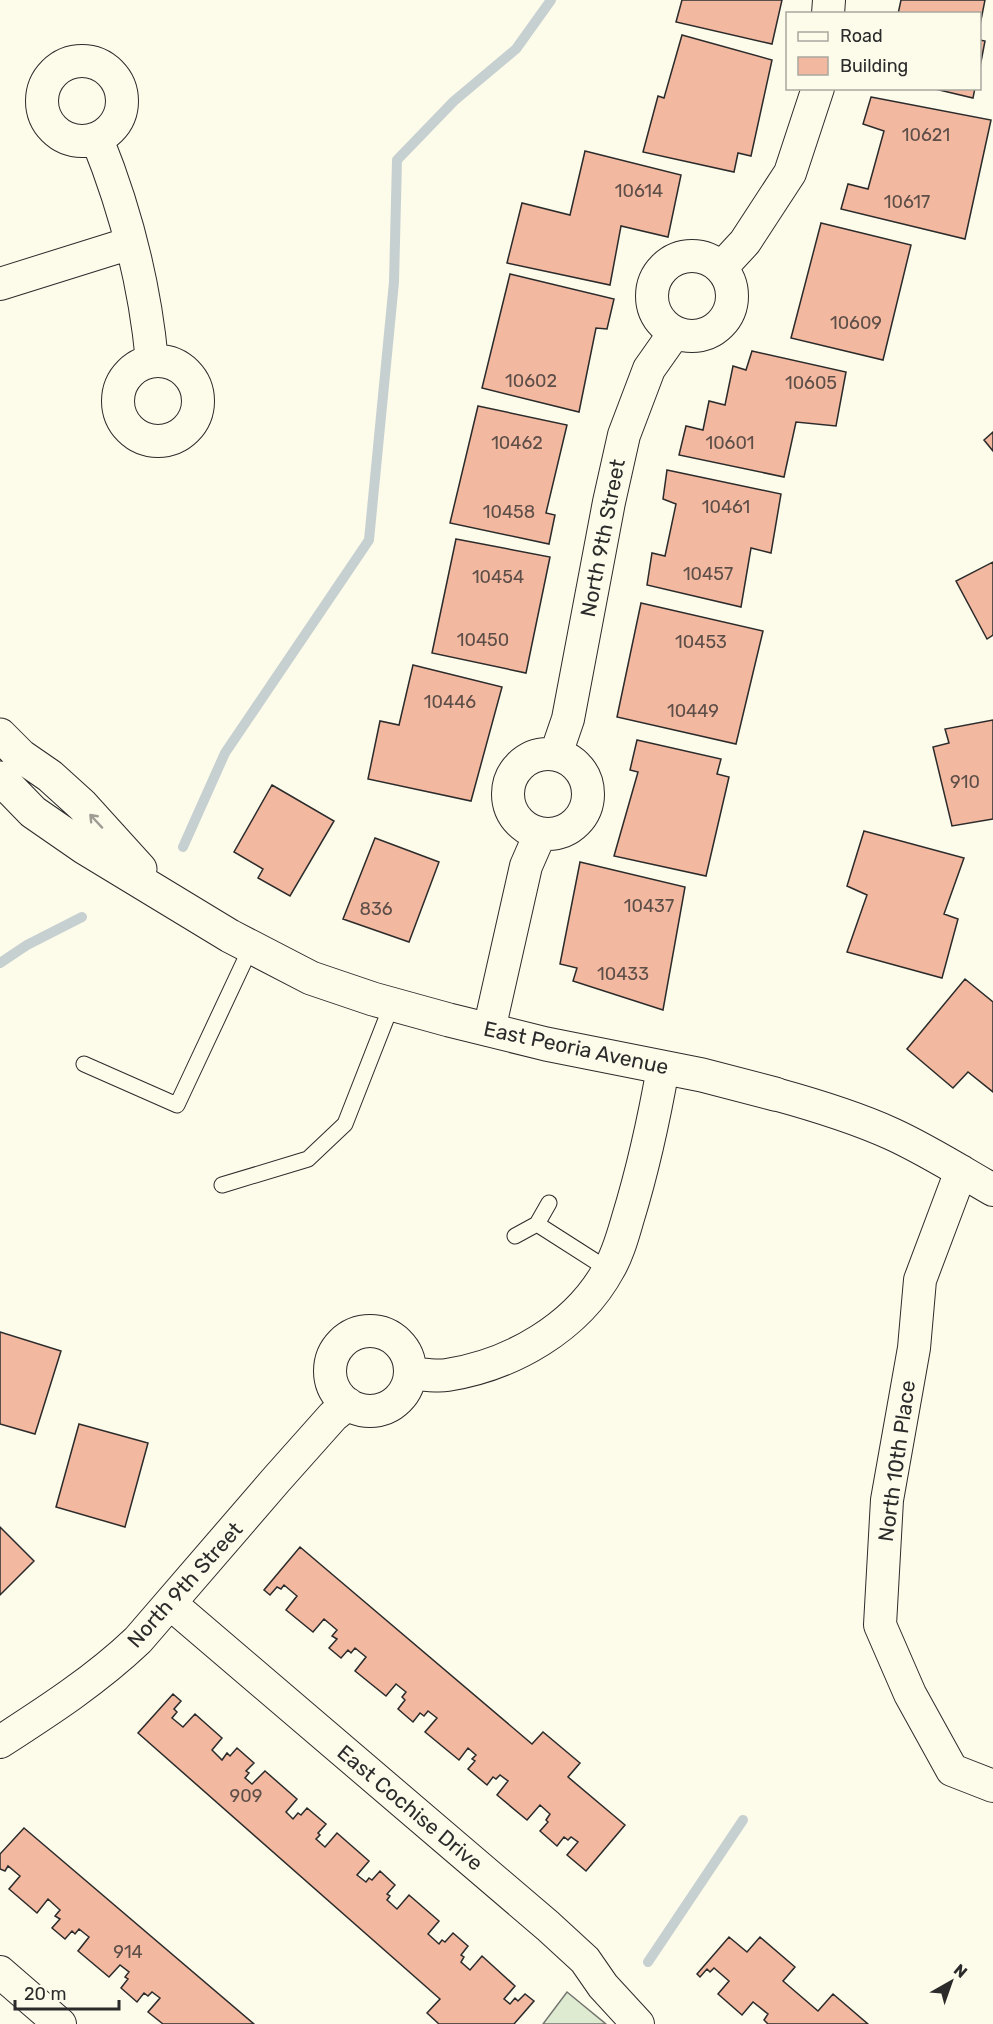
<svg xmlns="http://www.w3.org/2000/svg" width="993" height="2024" font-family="Rubik,sans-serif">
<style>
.green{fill:#deebd1;stroke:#74746e;stroke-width:1.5}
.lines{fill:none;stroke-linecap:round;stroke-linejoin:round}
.stream{stroke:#c7d0d0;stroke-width:10}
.building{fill:#f2b8a0;stroke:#2b2b2b;stroke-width:1.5}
.lane-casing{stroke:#2b2b2b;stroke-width:17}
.street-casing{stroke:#2b2b2b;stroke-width:34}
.secondary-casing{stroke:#2b2b2b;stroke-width:35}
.lane{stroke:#fdfbea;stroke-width:15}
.street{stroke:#fdfbea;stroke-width:32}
.secondary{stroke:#fdfbea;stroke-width:33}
.oneway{stroke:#9e9d94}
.labels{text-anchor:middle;stroke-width:4.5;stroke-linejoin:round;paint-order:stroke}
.number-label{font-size:18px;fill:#5d4e48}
.street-label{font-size:21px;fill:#2b2b2b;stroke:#fdfbea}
</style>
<rect width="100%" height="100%" fill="#fdfbea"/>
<!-- green -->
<path class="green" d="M567,1992L606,2024H543Z"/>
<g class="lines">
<!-- stream -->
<path class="stream" d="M183,847L225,753L369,540L394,282L397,160L454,101L516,49L551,0
M0,963L27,945L82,917
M648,1962L743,1820"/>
</g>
<!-- building -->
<path class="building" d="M682,0H782L772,44L676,22Z
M901,0H985L980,25V14H898Z
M682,35L772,60L751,156L738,153L734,172L643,152L658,96L664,98Z
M980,40L985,41L980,67Z
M931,88H975L973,98Z
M871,97L991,120L965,239L841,209L848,184L868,189L884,131L863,124Z
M585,151L681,175L668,237L621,226L610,285L507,263L522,203L570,215Z
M821,223L911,245L883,360L791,338Z
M510,274L614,299L607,329L596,328L579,412L482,388Z
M752,351L846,372L836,426L796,422L784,477L679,455L686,426L703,430L709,401L725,405L733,366L746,370Z
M478,406L567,425L546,513L555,515L549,544L450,523Z
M993,432V451L984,440Z
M667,470L781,494L771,553L751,548L741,607L647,585L652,553L665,556L676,504L663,499Z
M456,539L550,557L526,673L432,653Z
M993,562V635L987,639L956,581Z
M641,603L763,631L736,744L617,717Z
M413,665L502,687L471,801L368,779L380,721L399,725Z
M993,720V819L952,826L933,747L949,743L945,729Z
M637,740L721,759L717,774L729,777L706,876L614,856L638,772L630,770Z
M272,785L334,821L290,896L258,878L263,869L234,852Z
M864,831L964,858L944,914L958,919L942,978L847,952L867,895L847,886Z
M375,838L439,862L409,942L343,919Z
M580,862L685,887L663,1010L573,981L577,968L560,964Z
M965,979L993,1002V1092L968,1072L953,1088L907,1049Z
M0,1332L61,1351L35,1434L0,1424Z
M79,1424L148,1443L125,1527L56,1507Z
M0,1527L34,1561L0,1595Z
M300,1547L532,1744L543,1732L580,1763L568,1777L625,1825L586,1871L567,1855L578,1842L571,1837L568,1840L564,1837L557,1846L540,1831L548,1822L546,1820L550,1814L540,1805L527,1820L497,1795L508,1781L500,1775L496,1779L493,1777L487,1785L468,1769L475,1761L472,1759L476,1755L468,1748L459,1760L425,1732L437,1718L428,1711L424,1716L420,1713L413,1722L398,1709L405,1700L402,1697L406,1692L396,1684L386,1696L355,1671L366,1657L355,1648L351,1653L348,1650L341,1658L329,1648L337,1639L332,1636L337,1630L324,1619L313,1632L286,1610L297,1596L284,1585L281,1589L277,1587L270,1595L264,1590Z
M173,1694L181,1701L174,1709L177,1712L172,1718L183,1727L195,1714L222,1738L212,1750L222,1760L227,1753L230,1756L237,1748L254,1763L246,1771L249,1773L245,1778L252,1784L265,1771L297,1799L286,1812L293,1819L298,1813L301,1815L307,1808L326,1824L318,1833L320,1835L316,1839L325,1847L337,1833L369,1861L357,1875L366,1882L369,1878L372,1880L380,1871L395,1885L387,1894L390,1896L387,1900L397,1909L409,1895L439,1921L428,1934L439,1944L442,1940L445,1942L453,1933L468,1946L461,1955L464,1957L461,1962L470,1970L482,1956L515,1986L504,1999L510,2004L515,1998L518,2001L525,1994L534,2001L514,2024H439L427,2013L440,1999L138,1733Z
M24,1828L254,2024H163L148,2012L160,1998L152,1992L148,1996L144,1993L137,2002L121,1988L128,1979L125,1977L129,1972L120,1965L109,1977L78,1951L89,1937L79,1929L75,1934L72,1931L65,1939L52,1928L60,1919L55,1916L60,1910L48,1899L37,1913L9,1889L20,1876L8,1866L5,1871L0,1869V1854Z
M729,1937L747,1952L760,1937L795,1967L783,1981L818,2011L833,1994L868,2024H768L764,2020L768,2014L753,2002L742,2015L718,1994L729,1981L714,1968L710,1972L707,1969L700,1977L697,1974Z"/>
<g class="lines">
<!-- lane casing -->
<g class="lane-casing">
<path id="lane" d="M84,1064L177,1105L251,947
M222,1185L308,1159L345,1124L392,1004
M537,1224L549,1203
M515,1236L537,1224L609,1270"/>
</g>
<!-- street casing -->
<g class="street-casing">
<path id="street" d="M828,14L829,0
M42 101a40 40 0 1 1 80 0a40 40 0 1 1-80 0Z
M97,139C125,208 145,286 152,361
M652 296a40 40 0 1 1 80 0a40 40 0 1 1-80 0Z
M721,268L745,242L790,173L818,88
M0,284L131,243
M118 401a40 40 0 1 1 80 0a40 40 0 1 1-80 0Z
M556,754L568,719L609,502L624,435L649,369L675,332
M508 794a40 40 0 1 1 80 0a40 40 0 1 1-80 0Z
M489,1030L526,866L540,834
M775,1094C815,1105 855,1117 892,1134C927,1150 960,1171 993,1190
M961,1171L920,1280L914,1348L887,1500L880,1625L910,1694L952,1770L993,1786
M330 1371a40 40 0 1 1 80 0a40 40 0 1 1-80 0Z
M411,1373C422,1374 435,1377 447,1375C511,1365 577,1328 609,1269C618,1254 623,1235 628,1218C643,1169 654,1119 663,1068
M171,1604L548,1926L585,1960L603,1986L638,2024
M0,1742C48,1711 96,1680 138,1640L276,1480L333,1416L348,1404
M0,1972L60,2024"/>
</g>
<!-- secondary casing -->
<g class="secondary-casing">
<path id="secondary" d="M0,735L21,756L50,776L82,805L140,869
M0,778L33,812L85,848L230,936L311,978L373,999L449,1020L546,1044L702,1075L775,1094"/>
</g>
<!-- lane -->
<use href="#lane" class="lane"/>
<!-- street -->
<use href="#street" class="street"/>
<!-- secondary -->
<use href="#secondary" class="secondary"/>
</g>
<!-- one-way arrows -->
<defs><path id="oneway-shaft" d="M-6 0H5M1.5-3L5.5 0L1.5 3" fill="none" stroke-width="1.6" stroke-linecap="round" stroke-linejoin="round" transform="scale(1.5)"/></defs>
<use class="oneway" href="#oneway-shaft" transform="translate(96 821) rotate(-133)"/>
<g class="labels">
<!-- number labels -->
<g class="number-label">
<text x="926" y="141">10621</text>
<text x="639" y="197">10614</text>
<text x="907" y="208">10617</text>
<text x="856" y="329">10609</text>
<text x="531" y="387">10602</text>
<text x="811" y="389">10605</text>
<text x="517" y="449">10462</text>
<text x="730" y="449">10601</text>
<text x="726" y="513">10461</text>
<text x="509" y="518">10458</text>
<text x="708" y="580">10457</text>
<text x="498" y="583">10454</text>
<text x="483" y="646">10450</text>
<text x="701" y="648">10453</text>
<text x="450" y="708">10446</text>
<text x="693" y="717">10449</text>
<text x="965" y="788">910</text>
<text x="649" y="912">10437</text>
<text x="376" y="915">836</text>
<text x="623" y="980">10433</text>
<text x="246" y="1802">909</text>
<text x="128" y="1958">914</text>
</g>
<!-- street labels -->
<g class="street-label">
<text transform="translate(603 538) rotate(-79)" y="7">North 9th Street</text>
<text transform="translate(576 1048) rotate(12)" y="7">East Peoria Avenue</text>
<text transform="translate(897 1461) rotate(-82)" y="7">North 10th Place</text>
<text transform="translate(185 1585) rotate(-48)" y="7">North 9th Street</text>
<text transform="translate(410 1808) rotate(40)" y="7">East Cochise Drive</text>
</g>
</g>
<!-- legend -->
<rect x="786" y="12" width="195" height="78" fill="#fdfbea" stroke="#a9a89e" stroke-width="1.5"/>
<rect x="798" y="32" width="30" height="9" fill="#fdfbea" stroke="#a9a89e" stroke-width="1.5"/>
<text x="840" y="42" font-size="18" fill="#2b2b2b">Road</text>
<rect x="798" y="57" width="30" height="18" fill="#f2b8a0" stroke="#a9a89e" stroke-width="1.5"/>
<text x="840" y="72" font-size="18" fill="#2b2b2b">Building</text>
<!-- north arrow -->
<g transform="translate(951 1982) rotate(40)" stroke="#fdfbea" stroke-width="4.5" paint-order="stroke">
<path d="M0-4.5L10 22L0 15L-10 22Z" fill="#2b2b2b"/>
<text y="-9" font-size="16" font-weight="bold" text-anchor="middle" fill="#2b2b2b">N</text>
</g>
<!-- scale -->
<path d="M15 2000v9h104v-9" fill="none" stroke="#2b2b2b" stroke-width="3"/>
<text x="24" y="2000" font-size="18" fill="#2b2b2b" stroke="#fdfbea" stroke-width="4.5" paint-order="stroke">20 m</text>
</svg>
